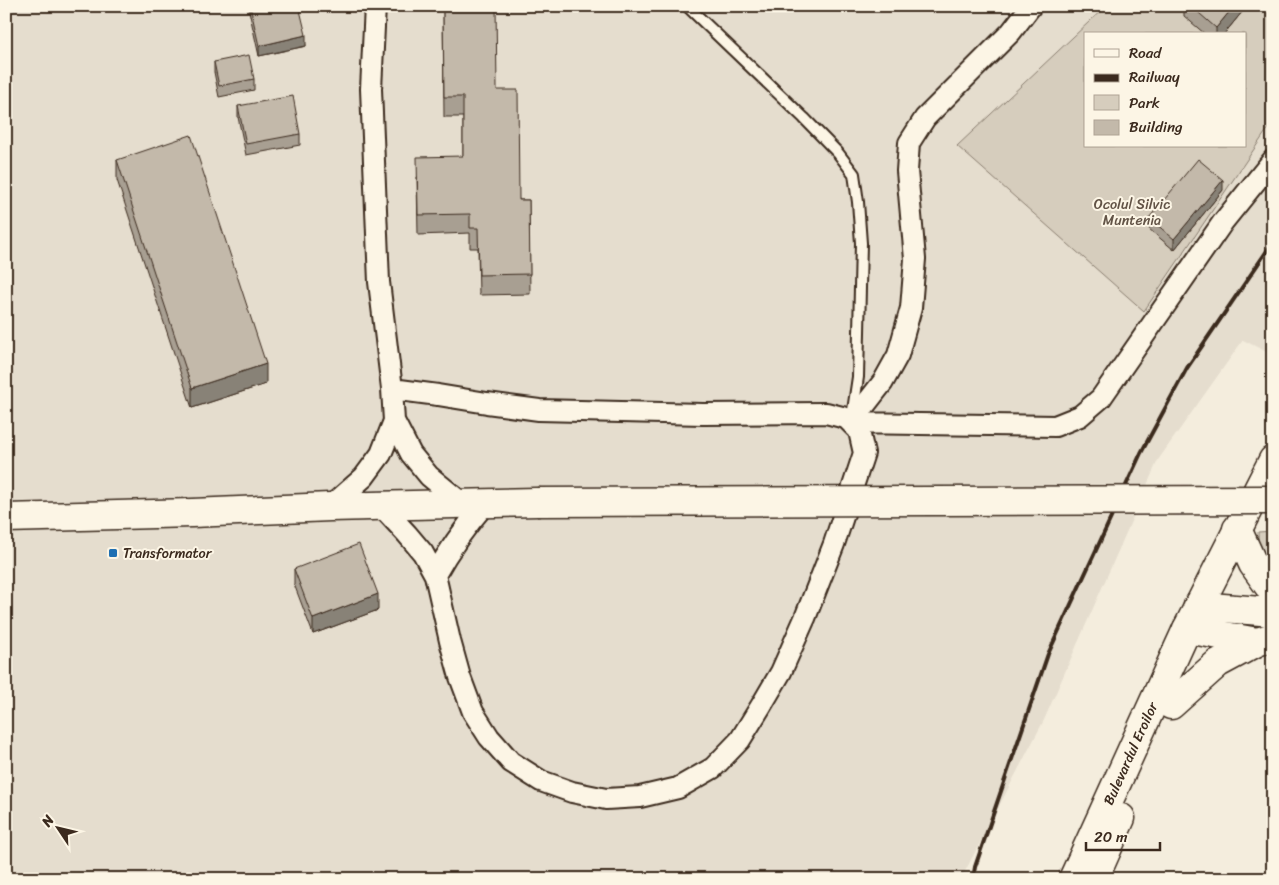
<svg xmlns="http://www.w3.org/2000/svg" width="1279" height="885" font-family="Sriracha,sans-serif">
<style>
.built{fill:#e5ddce;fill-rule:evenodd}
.green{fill:#d6cdbd;stroke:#887c6e;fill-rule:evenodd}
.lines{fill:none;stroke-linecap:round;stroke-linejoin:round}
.lane-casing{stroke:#3b2a1e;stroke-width:14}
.street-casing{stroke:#3b2a1e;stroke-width:24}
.primary-casing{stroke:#3b2a1e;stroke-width:31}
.lane{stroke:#fcf5e5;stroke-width:10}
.street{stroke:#fcf5e5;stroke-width:20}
.primary{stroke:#fcf5e5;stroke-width:28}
.rail{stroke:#3b2a1e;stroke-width:4}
.primary-bridge-casing{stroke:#3b2a1e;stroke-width:31;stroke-linecap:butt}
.primary-bridge{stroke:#fcf5e5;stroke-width:28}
.wall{fill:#a89f92;stroke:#3b2a1e}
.shaded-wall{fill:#888277;stroke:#3b2a1e}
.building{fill:#c3b9aa;stroke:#3b2a1e}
.poi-dot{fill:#1f6fb2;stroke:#fcf5e5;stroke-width:2}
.labels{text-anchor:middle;stroke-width:4;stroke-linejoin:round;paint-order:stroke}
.park-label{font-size:14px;fill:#625346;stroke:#fcf5e5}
.poi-label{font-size:14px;fill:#3b2a1e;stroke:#fcf5e5;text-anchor:start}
.street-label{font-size:14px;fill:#3b2a1e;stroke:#fcf5e5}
</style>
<rect width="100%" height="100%" fill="#f4eddd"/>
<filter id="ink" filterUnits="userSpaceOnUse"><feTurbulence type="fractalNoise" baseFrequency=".02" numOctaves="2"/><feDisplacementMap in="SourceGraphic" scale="10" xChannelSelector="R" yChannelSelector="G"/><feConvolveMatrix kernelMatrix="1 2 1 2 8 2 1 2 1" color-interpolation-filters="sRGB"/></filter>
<g filter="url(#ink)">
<!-- built -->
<path class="built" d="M6,6H1273V355L1243,340L1158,460L1044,720L961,879H6ZM1085,34H1245V146H1085Z"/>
<!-- green -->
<path class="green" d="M1106,6H1273V124L1265,133L1144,311L957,146ZM1085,34H1245V146H1085Z
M1273,531V583L1259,560L1258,532Z"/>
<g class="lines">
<!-- lane casing -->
<g class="lane-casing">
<path id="lane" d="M687,6L804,118L838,153L854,174L858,202L861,243L858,377L852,417"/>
</g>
<!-- street casing -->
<g class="street-casing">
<path id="street" d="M375,6L371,89L379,282L392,389L394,421L411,454L429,476L463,504
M851,423L1055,426L1080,416L1101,398L1223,222L1273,160
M851,423L883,382L898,355L911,308L915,259L907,171L909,143L925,118L1011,32L1031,6
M381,506L407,534L423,553L435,575L450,641L460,677L473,712L489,737L511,762L541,781L572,792L606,799L640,797L678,788L713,768L740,740L761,706L781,672L805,618L834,544L864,453L859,431L846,418L826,413L703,414L539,410L487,403L438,395L392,389
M330,507L364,477L381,454L394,421
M435,575C450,548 465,527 485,504"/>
</g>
<!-- primary casing -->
<g class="primary-casing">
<g id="primary">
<path d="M6,518L192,513L330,507L537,502"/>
<path d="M1237,529L1253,564L1273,592"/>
<path d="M1198,606L1273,612"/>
<path d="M1187,629L1257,642"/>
<path d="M1171,705L1218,663L1257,642L1273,637"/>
<path id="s1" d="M1073,879L1187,629L1273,460"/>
<path d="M1094,879L1121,818"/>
</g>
</g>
<!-- lane -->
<use href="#lane" class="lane"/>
<!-- street -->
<use href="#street" class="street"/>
<!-- primary -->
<use href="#primary" class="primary"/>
<!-- rail -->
<path class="rail" d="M973,879L975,867L1048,654L1141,453L1187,368L1273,242"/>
<!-- primary-bridge casing -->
<g class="primary-bridge-casing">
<path id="primary-bridge" d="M537,502L1273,500"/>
</g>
<!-- primary-bridge -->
<use href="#primary-bridge" class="primary-bridge"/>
</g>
<!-- wall -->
<path class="wall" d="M249,6H299L306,46L259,56L249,11Z
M443,6L497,90L519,200H529L530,294L479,295L478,248H470V233L418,235L417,177L463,156V117H444Z
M1184,6H1247L1224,34H1205L1184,16Z
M214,62L254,79V90L219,97L214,72Z
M238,106L300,134V145L246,155L238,117Z
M117,160L266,384L192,408L117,180Z
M1223,190L1174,250L1149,229V218Z
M294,569L378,610L313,634L294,584Z"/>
<!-- shaded-wall -->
<path class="shaded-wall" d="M1234,6H1247L1224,34H1216V28Z
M306,35V46L259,56V46Z
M1223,180V190L1174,250V239Z
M266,364V384L192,408V388Z
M378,594V610L313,634V619Z"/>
<!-- building -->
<path class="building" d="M250,6H299L306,35L259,46Z
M443,6H496L497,90H518L519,200H529L530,274L479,275L478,228H470V214L418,215L417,157L463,156V97H444Z
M1191,6H1234L1216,28Z
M249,55L254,79L219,86L214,62Z
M293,96L300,134L246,144L238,106Z
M191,135L266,364L192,388L117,160Z
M1198,159L1223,180L1174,239L1149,218Z
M359,544L378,594L313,619L294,569Z"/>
</g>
<!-- markers -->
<rect class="poi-dot" x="108" y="548" width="10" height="10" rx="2.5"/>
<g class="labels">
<!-- park labels -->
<g class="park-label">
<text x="1132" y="209">Ocolul Silvic<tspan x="1132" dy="16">Muntenia</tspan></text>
</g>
<!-- poi labels -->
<g class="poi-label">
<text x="123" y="558">Transformator</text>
</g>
<!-- street labels -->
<g class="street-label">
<text dy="5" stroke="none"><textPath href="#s1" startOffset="138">Bulevardul Eroilor</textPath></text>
</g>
</g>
<!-- margin -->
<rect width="1279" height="885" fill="none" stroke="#fcf5e5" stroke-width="25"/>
<rect x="12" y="12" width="1254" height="860" fill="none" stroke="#3b2a1e" stroke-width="2" filter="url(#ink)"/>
<!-- legend -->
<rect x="1084" y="32" width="162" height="115" fill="#fcf5e5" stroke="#afa495"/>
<rect x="1094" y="49" width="25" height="8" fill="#fcf5e5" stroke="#afa495"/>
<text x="1129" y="58" font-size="15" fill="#3b2a1e">Road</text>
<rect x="1094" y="74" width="25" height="8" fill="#3b2a1e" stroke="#afa495"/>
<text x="1129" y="82" font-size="15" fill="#3b2a1e">Railway</text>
<rect x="1094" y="95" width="25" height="15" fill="#d6cdbd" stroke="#afa495"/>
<text x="1129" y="108" font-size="15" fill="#3b2a1e">Park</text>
<rect x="1094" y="120" width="25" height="15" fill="#c3b9aa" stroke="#afa495"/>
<text x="1129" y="132" font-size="15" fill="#3b2a1e">Building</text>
<!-- north arrow -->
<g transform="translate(58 828) rotate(305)" stroke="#fcf5e5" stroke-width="4" paint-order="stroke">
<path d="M0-4L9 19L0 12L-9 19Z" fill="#3b2a1e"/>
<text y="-8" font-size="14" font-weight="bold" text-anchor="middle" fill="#3b2a1e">N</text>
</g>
<!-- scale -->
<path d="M1086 842v8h74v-8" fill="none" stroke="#3b2a1e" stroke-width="2.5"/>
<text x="1094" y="842" font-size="15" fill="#3b2a1e" stroke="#fcf5e5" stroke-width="4" paint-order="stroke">20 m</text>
</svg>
